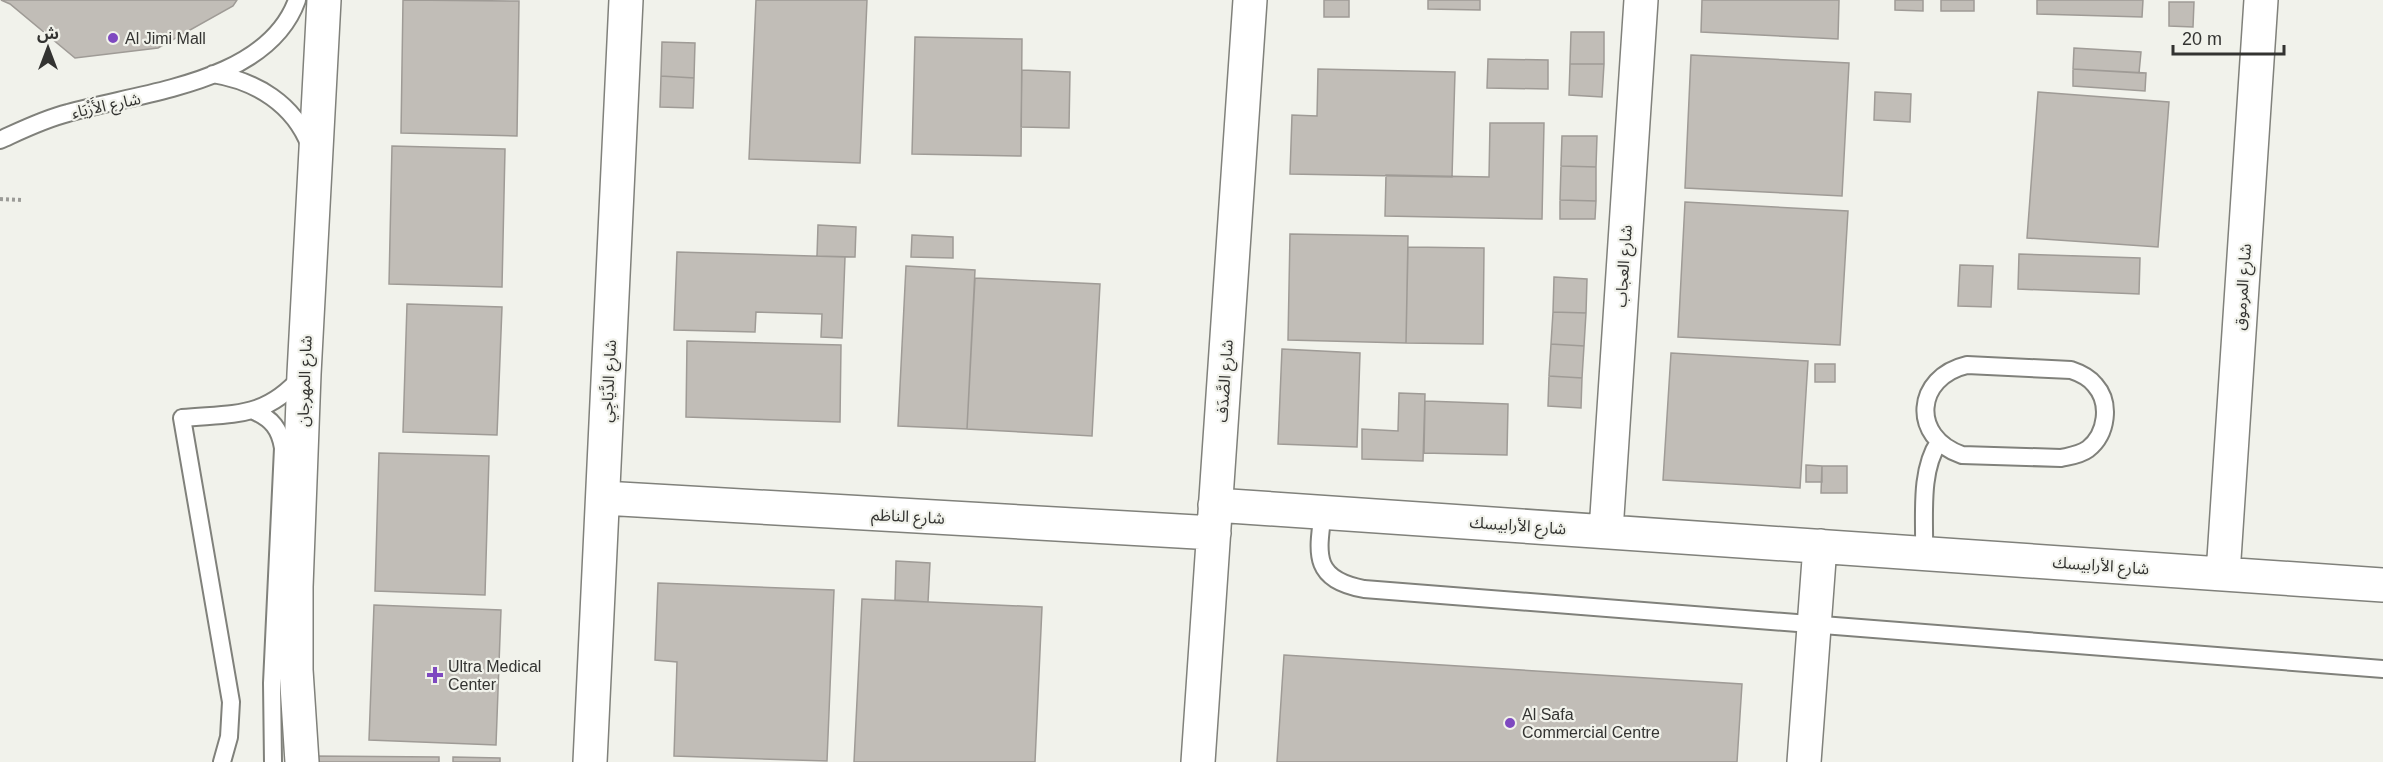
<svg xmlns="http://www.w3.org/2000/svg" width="2383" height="762" font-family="Helvetica,'Noto Sans Arabic',sans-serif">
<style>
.building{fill:#c1bdb7;stroke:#9f9b96;stroke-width:1.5}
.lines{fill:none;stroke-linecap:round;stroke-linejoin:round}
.lane-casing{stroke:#80817b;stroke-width:20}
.street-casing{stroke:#80817b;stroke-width:36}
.path{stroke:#9b9b97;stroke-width:4;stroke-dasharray:3 3;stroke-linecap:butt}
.lane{stroke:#fff;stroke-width:16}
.street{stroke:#fff;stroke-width:33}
.poi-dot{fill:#7e49c0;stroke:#f1f2eb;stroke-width:2}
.labels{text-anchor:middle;stroke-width:4.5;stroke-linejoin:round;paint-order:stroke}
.poi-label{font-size:16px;fill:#333331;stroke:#f1f2eb;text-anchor:start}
.street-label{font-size:16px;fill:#333331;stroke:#f1f2eb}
</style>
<rect width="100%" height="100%" fill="#f1f2eb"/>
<!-- building -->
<path class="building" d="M1,0H237L233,6L158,48L75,58L10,4Z
M403,0L519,1L517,136L401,133Z
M756,0H867L860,163L749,159Z
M1324,0H1349V17H1324Z
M1428,0H1480V10L1428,9Z
M1702,0H1839L1838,39L1701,32Z
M1895,0H1923V11L1895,10Z
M1941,0H1974V11H1941Z
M2037,0H2143L2142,17L2037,14Z
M2169,2H2194L2193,27L2169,26Z
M1571,32H1604V64H1570Z
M915,37L1022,39L1021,156L912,154Z
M662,42L695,43L694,78L661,76Z
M2074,48L2141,52L2139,73L2073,69Z
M1691,55L1849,63L1842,196L1685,188Z
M1488,59L1548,60V89L1487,88Z
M1570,64H1604L1602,97L1569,95Z
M1318,69L1455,72L1452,177L1290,174L1292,115L1317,116Z
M2073,69L2146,73L2145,91L2073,86Z
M1022,70L1070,72L1069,128L1021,127Z
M661,76L694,78L693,108L660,107Z
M1875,92L1911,94L1910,122L1874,120Z
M2038,92L2169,102L2158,247L2027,238Z
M1490,123H1544L1542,219L1385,216L1386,175L1489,177Z
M1562,136H1597L1596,167L1561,166Z
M392,146L505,149L502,287L389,284Z
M1561,166L1596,167V201L1560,200Z
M1560,200L1596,201L1595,219H1560Z
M1685,202L1848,211L1840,345L1678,337Z
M818,225L856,227L855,257L817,256Z
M1290,234L1408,236L1406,343L1288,340Z
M912,235L953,237V258L911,257Z
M1408,247L1484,248L1483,344L1406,343Z
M677,252L845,257L842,338L821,337L822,314L756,312L755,332L674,330Z
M2019,254L2140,258L2139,294L2018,289Z
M1960,265L1993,266L1991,307L1958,306Z
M906,266L975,270L967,429L898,426Z
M1554,277L1587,279L1586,313L1553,312Z
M975,278L1100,284L1092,436L967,429Z
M407,304L502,307L497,435L403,432Z
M1553,312L1586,313L1584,346L1551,344Z
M687,341L841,345L840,422L686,417Z
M1551,344L1584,346L1582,378L1549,376Z
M1282,349L1360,353L1357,447L1278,444Z
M1671,353L1808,361L1800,488L1663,480Z
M1815,364H1835V382H1815Z
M1549,376L1582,378L1581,408L1548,406Z
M1399,393L1425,394L1423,461L1362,459V429L1398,431Z
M1425,401L1508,404L1507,455L1424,453Z
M379,453L489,456L485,595L375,591Z
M1806,465L1822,466V482H1806Z
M1822,466H1847V493H1821Z
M896,561L930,563L928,602L895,600Z
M658,583L834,590L827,761L674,756L677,662L655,660Z
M862,599L1042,607L1035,762H854Z
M374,605L501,610L496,745L369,740Z
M1284,655L1742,684L1737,762H1277Z
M313,756L439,757V762H313Z
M453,757L500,758V762H453Z"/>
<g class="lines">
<!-- lane casing -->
<g class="lane-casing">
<path id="lane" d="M213,74C256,81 294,104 310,146
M0,140C22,130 44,119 68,113C140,92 267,84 297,0
M1967,365L2071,370C2080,373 2089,377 2095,385C2111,403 2107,434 2088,449C2080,455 2070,456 2061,458L1962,455C1910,437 1915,377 1967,365Z
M254,411C272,419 280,429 283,448L272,683L273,762
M1323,512C1317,556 1313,579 1364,589L2383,669
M1924,553C1925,518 1919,471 1939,442
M222,762L229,737L231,702L182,418C234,413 265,419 302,376"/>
</g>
<!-- street casing -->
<g class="street-casing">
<path id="street" d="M603,498L1214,533
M1215,505L2383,585
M1606,531L1641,0
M2223,574L2261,0
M302,762L296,670V587L304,374L324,0
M590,762L626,0
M1198,762L1250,0
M1804,762L1820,546"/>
</g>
<!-- path -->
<path class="path" d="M0,199L23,200"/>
<!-- lane -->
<use href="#lane" class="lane"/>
<!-- street -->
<use href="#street" class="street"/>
</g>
<!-- markers -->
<g class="poi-dot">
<circle cx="113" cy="38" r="6"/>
<path d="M432 666h6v6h6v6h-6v6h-6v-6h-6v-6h6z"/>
<circle cx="1510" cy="723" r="6"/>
</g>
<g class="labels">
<!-- poi labels -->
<g class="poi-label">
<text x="125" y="44">Al Jimi Mall</text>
<text x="448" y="672">Ultra Medical<tspan x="448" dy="18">Center</tspan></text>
<text x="1522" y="720">Al Safa<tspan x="1522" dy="18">Commercial Centre</tspan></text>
</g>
<!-- street labels -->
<g class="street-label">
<text transform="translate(106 105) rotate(-12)" y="6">شارع الأَزْيَاء</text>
<text transform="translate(1623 266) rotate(-86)" y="6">شارع العجاب</text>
<text transform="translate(2242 287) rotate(-86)" y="6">شارع المرموق</text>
<text transform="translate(304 381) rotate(-88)" y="6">شارع المهرجان</text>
<text transform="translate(608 381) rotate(-87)" y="6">شارع الدَّيَاجِي</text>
<text transform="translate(1224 381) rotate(-86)" y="6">شارع الصَّدَف</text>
<text transform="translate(908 516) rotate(3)" y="6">شارع الناظم</text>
<text transform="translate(1518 525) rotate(4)" y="6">شارع الأرابيسك</text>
<text transform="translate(2101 565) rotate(4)" y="6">شارع الأرابيسك</text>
</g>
</g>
<!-- north arrow -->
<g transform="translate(48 48)" stroke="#f1f2eb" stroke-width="4.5" paint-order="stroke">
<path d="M0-4.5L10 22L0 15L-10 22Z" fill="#333331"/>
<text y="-9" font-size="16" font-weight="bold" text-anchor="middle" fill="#333331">ش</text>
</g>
<!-- scale -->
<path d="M2173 45v9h111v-9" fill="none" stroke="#333331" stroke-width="3"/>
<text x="2182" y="45" font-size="18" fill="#333331" stroke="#f1f2eb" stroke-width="4.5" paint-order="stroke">20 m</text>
</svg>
